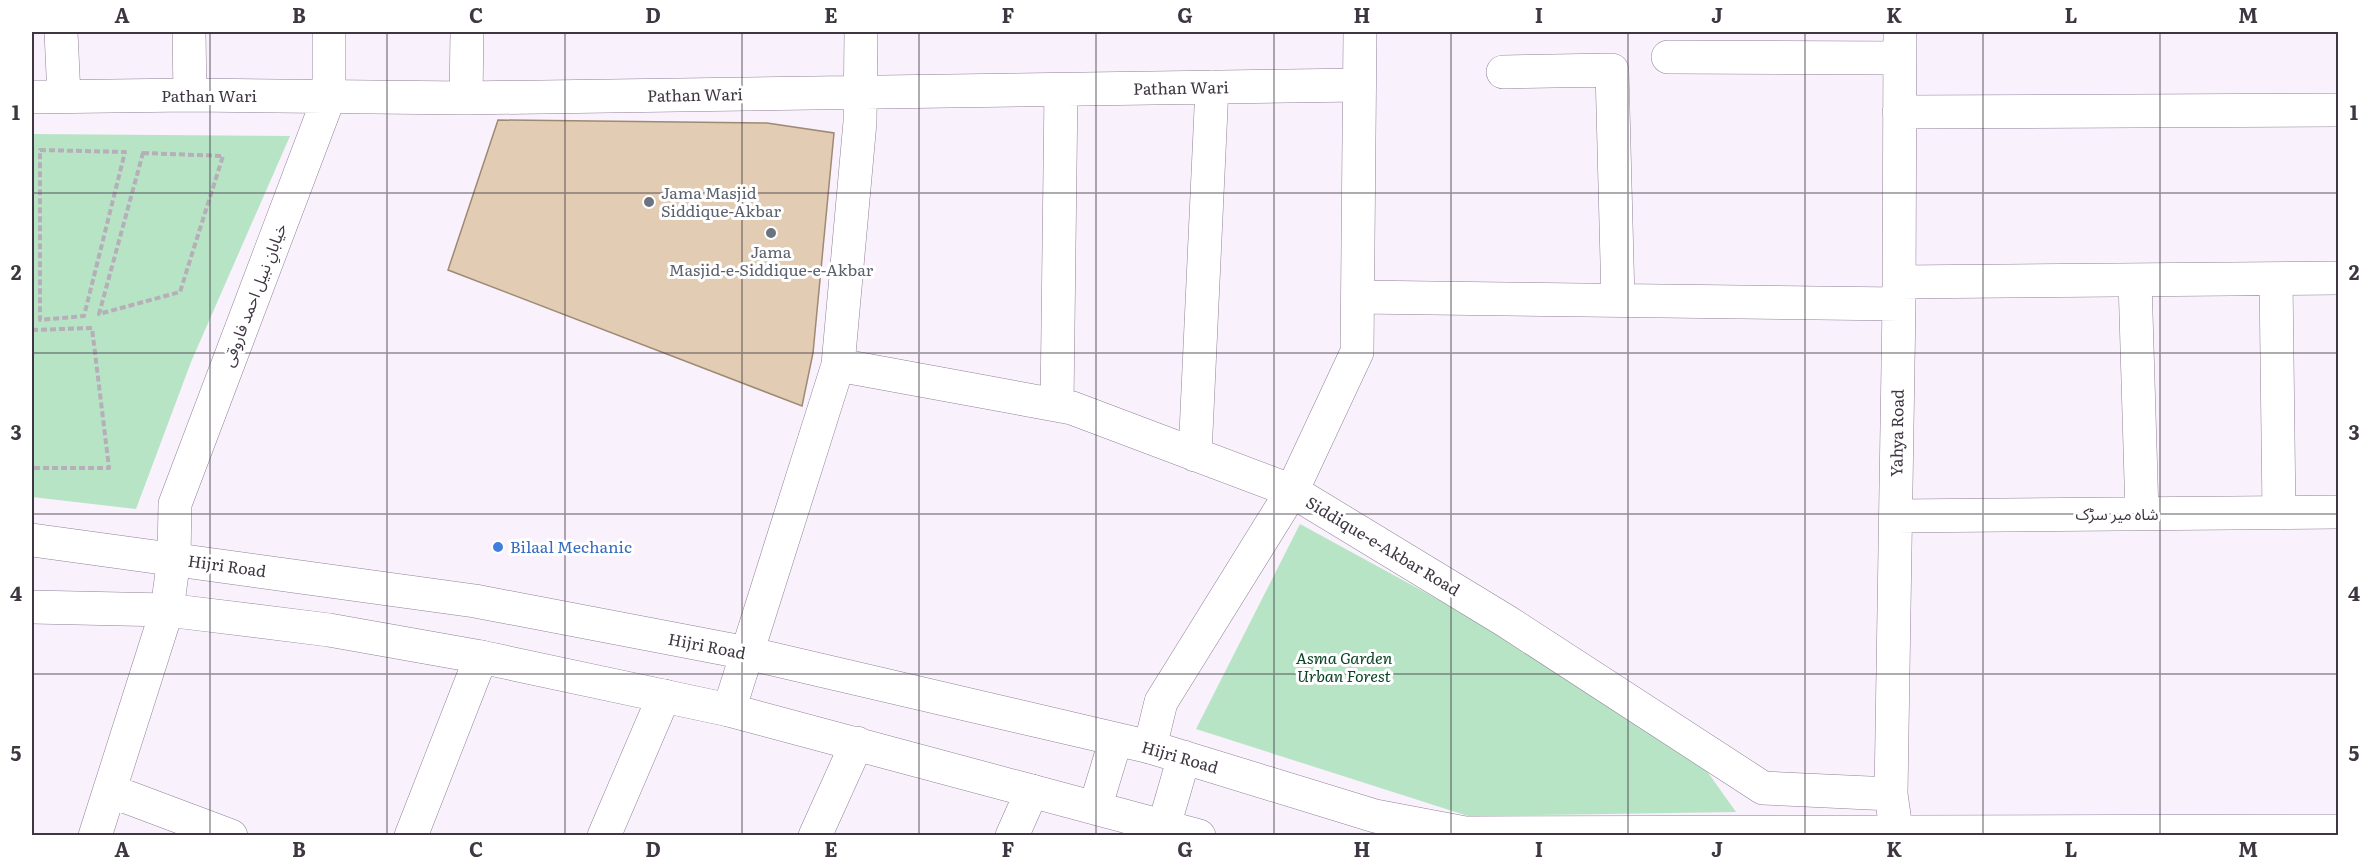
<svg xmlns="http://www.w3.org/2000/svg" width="2370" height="867" font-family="Literata,'Noto Sans Arabic',serif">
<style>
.green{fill:#b7e4c5}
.building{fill:#e2ccb4;stroke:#9e8973;stroke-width:1.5}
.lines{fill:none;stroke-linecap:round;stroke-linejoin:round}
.minor-casing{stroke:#918099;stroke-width:34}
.major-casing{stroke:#918099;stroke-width:34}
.path{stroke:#b6aeb9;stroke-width:4;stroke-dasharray:6 3;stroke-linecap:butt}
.minor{stroke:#fff;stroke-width:33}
.major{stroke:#fff;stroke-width:33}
.grid{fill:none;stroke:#3e3641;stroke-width:1.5;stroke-opacity:0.55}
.worship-dot{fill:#6b7280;stroke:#fff;stroke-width:2}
.shop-dot{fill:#3f7fe0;stroke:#fff;stroke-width:2}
.labels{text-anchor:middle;stroke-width:6;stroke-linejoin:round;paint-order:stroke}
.street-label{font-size:16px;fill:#3e3641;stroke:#fff}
.worship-label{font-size:16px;fill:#5b616d;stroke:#fff;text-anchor:start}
.shop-label{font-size:16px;fill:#366cbe;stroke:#fff;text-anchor:start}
.park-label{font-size:16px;font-style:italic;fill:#0a4425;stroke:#fff}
.neatline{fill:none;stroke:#3e3641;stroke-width:2}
.grid-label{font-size:20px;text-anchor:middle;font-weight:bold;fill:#3e3641}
</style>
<rect width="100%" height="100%" fill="#f9f1fc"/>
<!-- green -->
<path class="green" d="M32,134L290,136L191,362L136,509L32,497Z
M1300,524L1452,607L1694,753L1736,812L1468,816L1196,729Z"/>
<!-- building -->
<path class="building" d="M498,120L767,123L834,133L813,353L802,406L448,270Z"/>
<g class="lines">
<!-- minor casing -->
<g class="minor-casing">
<path id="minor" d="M61,32L64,96
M189,32L190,95
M1668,57L1900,58
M1503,72L1612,70L1618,300
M32,97L190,95L466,98L1359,85
M466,98L467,32
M1899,112L2338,110
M2276,279L2279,513
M2135,280L2142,514
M1899,282L2338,278
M1358,297L1899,304
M838,365L1072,408L1292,491L1506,621L1763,788L1891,794
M1057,405L1061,90
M1195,455L1212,87
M1896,516L2338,512
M729,710L838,365L860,122L861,32
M1150,747L1161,702L1292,491L1357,352L1360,32
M111,791L231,836
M1894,815L1891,794L1899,304L1900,32
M95,836L167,610L174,558L175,504L329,97V32
M411,836L481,657
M604,836L664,696
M815,836L857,743
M1012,836L1032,791"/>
</g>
<!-- major casing -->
<g class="major-casing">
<path id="major" d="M32,540L475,601L747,653L1150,747L1375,816L1465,833L2338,831
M32,607L167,610L329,630L481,657L729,710L1199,836
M1095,808L1116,739
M1164,826L1184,757"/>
</g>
<!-- path -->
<path class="path" d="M40,150L125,152L84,316L40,320Z
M143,153L223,156L180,292L99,314Z
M32,288V318
M32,330L92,328L109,468H32"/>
<!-- minor -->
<use href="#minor" class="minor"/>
<!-- major -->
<use href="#major" class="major"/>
</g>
<!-- grid -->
<path class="grid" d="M210,32V836M387,32V836M565,32V836M742,32V836M919,32V836M1096,32V836M1274,32V836M1451,32V836M1628,32V836M1805,32V836M1983,32V836M2160,32V836M32,193H2338M32,353H2338M32,514H2338M32,674H2338"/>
<!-- markers -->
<g class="worship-dot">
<circle cx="649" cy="202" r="6"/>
<circle cx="771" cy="233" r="6"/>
</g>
<circle class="shop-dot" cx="498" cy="547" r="6"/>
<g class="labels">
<!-- street labels -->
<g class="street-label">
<text transform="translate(1181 88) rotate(-1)" y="6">Pathan Wari</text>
<text transform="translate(695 95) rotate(-1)" y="6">Pathan Wari</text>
<text x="209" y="102">Pathan Wari</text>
<text transform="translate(254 295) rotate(-69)" y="6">خیابانِ نبیل احمد فاروقی</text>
<text transform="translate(1897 433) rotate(-89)" y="6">Yahya Road</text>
<text x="2117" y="520">شاہ میر سڑک</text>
<text transform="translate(1383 546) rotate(31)" y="6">Siddique-e-Akbar Road</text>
<text transform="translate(227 566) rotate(8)" y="6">Hijri Road</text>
<text transform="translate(707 646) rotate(11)" y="6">Hijri Road</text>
<text transform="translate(1180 757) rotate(16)" y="6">Hijri Road</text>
</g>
<!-- worship labels -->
<g class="worship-label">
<text x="661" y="199">Jama Masjid<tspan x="661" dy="18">Siddique-Akbar</tspan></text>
<text x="771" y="258" text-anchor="middle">Jama<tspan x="771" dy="18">Masjid-e-Siddique-e-Akbar</tspan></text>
</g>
<!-- shop labels -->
<g class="shop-label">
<text x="510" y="553">Bilaal Mechanic</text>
</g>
<!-- park labels -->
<g class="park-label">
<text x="1344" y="664">Asma Garden<tspan x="1344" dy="18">Urban Forest</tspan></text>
</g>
</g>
<!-- border -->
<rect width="2370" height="867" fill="none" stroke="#ffffff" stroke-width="66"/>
<rect x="33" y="33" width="2304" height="801" class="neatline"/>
<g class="grid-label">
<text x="122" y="23">A</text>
<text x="299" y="23">B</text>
<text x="476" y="23">C</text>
<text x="653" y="23">D</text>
<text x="831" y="23">E</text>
<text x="1008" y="23">F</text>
<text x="1185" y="23">G</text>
<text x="1362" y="23">H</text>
<text x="1539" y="23">I</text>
<text x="1717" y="23">J</text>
<text x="1894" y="23">K</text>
<text x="2071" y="23">L</text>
<text x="2248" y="23">M</text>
<text x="16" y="120">1</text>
<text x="2354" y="120">1</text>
<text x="16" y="280">2</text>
<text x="2354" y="280">2</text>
<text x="16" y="440">3</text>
<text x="2354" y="440">3</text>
<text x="16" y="601">4</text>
<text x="2354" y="601">4</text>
<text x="16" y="761">5</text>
<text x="2354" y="761">5</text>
<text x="122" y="857">A</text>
<text x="299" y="857">B</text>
<text x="476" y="857">C</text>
<text x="653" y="857">D</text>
<text x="831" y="857">E</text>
<text x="1008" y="857">F</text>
<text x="1185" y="857">G</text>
<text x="1362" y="857">H</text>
<text x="1539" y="857">I</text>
<text x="1717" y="857">J</text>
<text x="1894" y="857">K</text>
<text x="2071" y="857">L</text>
<text x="2248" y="857">M</text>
</g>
</svg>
